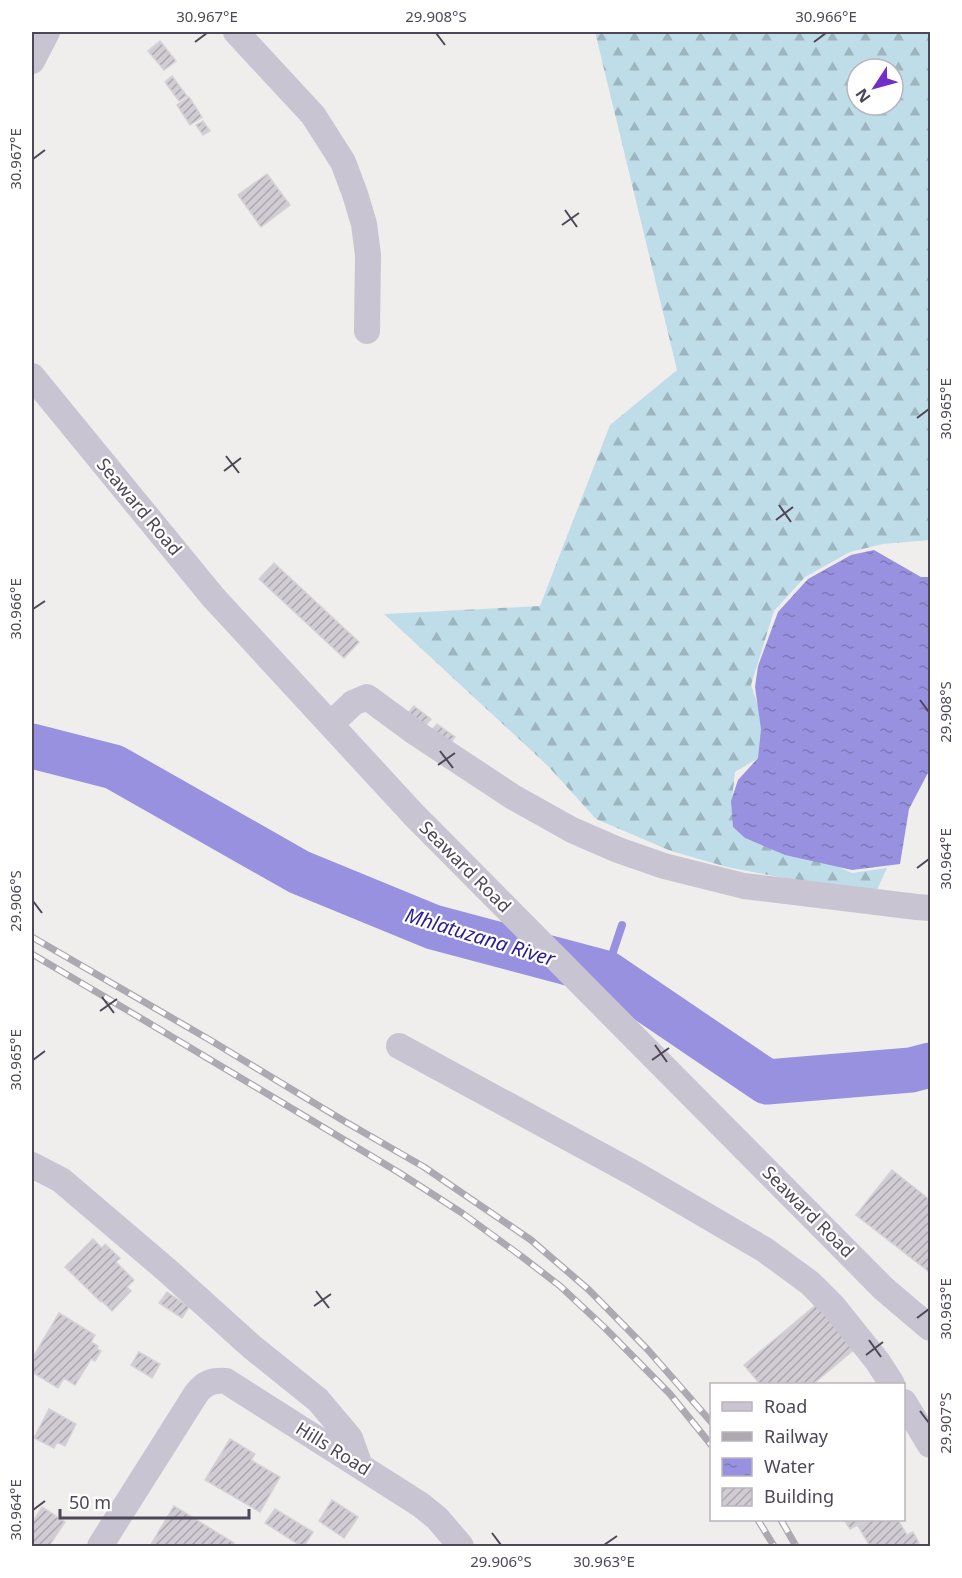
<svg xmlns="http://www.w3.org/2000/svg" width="962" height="1578" font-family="'Noto Sans',sans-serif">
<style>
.forest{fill:url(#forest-firs);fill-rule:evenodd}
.water{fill:url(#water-ripples)}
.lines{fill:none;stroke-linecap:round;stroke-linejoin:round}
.stream{stroke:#9891e0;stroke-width:8}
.river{stroke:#9891e0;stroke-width:45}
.building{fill:url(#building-hatch);stroke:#d5d1d7;stroke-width:1.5}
.minor{stroke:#c9c4d2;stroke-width:26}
.rail-casing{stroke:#ada9b0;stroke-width:7}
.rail{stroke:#fff;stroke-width:4.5;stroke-dasharray:14;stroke-linecap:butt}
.ticks{fill:none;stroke:#4d4757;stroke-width:2}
.labels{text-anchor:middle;stroke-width:4.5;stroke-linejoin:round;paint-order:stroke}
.street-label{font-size:18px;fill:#4d4757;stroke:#fff}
.water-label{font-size:20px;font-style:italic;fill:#281c95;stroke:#fff}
.neatline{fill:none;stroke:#4d4757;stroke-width:2}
.ticks-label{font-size:15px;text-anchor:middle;fill:#4d4757}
</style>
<defs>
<pattern id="forest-firs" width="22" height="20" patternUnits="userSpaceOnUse" patternTransform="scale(1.5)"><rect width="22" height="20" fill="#bfdde8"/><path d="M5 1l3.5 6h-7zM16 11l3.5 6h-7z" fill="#9db5bf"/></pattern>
<pattern id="water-ripples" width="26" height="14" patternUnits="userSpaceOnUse" patternTransform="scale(1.5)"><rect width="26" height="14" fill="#9891e0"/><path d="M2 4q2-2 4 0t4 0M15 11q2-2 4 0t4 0" fill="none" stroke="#7e78b8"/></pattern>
<pattern id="building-hatch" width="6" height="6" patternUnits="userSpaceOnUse" patternTransform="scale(1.5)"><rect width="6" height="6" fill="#d1ccd3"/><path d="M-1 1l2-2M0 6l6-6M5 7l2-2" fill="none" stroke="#aca7ae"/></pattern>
</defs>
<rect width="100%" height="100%" fill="#efeeec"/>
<!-- forest -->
<path class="forest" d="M595,32H930V540L883,544L850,552L805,577L774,611L751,685L766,729L762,756L735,772L732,800L745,825L852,873L887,868L877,890L810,883L727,867L671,851L596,819L547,765L384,614L540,606L610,425L677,370ZM857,69H893V105H857Z"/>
<!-- water -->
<path class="water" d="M874,550L921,577H930V769L909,809L900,864L852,870L785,855L745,838L733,827L731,801L738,780L758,758L761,729L755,687L758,666L778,612L808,579L851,555Z"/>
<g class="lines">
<!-- stream -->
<path class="stream" d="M606,973L622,925"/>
<!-- river -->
<path class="river" d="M32,746L114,767L299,872L433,927L606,973L767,1082L911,1070L930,1065"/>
</g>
<!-- building -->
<path class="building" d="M160,41L176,61L164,70L148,51Z
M172,76L187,96L179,101L165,82Z
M189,97L202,117L190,125L177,105Z
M203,121L210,131L203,135L196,125Z
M267,174L290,205L261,227L238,195Z
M274,563L359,642L344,658L259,579Z
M414,706L431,719L425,726L408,713Z
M437,724L455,737L450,744L431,731Z
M892,1170L930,1200V1268L928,1271L856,1215Z
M93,1239L102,1248L105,1244L120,1258L116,1262L134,1280L127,1287L131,1291L112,1311L102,1301L101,1302L65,1267Z
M167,1292L189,1307L182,1318L159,1303Z
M817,1304L855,1349L813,1384H760L744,1365Z
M59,1313L95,1335L91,1342L98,1346L97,1349L101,1351L95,1361L91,1359L75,1385L64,1378L58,1388L32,1372V1365L34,1361L32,1359Z
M139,1352L160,1364L152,1378L131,1365Z
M49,1409L76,1424L65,1446L57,1442L54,1448L34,1438Z
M230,1439L255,1454L251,1460L280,1477L260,1512L205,1480Z
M332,1500L358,1517L344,1538L319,1521Z
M174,1506L234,1543L232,1546H150Z
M42,1507L65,1522L49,1546H32V1523Z
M275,1509L313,1532L304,1546H301L265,1523Z
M844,1520H867L850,1529Z
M869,1520H898L907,1535L913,1532L919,1543L912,1546H870L858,1526Z"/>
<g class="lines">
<!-- minor -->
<path class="minor" d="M236,32L313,115L343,162L355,194L364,224L368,255L367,331
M32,61L47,32
M32,376L213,597L414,815L884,1289L930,1328
M331,724L353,703L367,697L416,733L513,797L572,830L618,850L664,866L744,886L917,907L930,908
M399,1046L635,1174L765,1250L810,1283L834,1307L878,1362L892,1384
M32,1165L61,1180L169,1272L252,1347L318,1400L350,1438L360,1466
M904,1402L930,1445
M100,1546L196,1394C204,1383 212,1380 226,1381L421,1505L437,1518L461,1546"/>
<!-- rail casing -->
<g class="rail-casing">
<path id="rail" d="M32,937L210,1040L344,1121L424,1167L531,1240L589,1290L648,1350L712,1423
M32,954L127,1010L398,1172L462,1213L521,1256L560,1286L605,1328L670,1394L712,1446
M758,1520L774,1546
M781,1520L796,1546"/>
</g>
<!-- rail -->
<use href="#rail" class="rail"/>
</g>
<!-- ticks -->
<path class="ticks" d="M436,33L445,45M195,42L207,33M814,42L826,33M33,159L45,150M565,210L577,227M562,225L579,213M917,418L929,409M226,456L239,473M224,471L241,458M779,505L791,522M776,520L793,507M33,609L45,601M920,700L929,712M440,751L453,768M438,765L455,753M917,868L929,859M33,901L42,913M102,997L114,1013M100,1011L117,999M655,1045L667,1062M33,1060L45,1051M652,1060L669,1048M316,1291L329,1308M314,1306L331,1294M917,1318L929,1309M869,1340L881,1357M866,1355L883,1342M920,1411L929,1423M33,1510L45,1501M492,1533L501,1545M604,1545L617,1536"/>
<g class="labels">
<!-- street labels -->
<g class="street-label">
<text transform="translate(139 507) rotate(50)" y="6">Seaward Road</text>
<text transform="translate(465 867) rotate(45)" y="6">Seaward Road</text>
<text transform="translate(808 1212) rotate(45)" y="6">Seaward Road</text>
<text transform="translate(333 1449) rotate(32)" y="6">Hills Road</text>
</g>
<!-- water labels -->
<g class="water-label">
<text transform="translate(480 937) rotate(17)" y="7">Mhlatuzana River</text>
</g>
</g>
<!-- border -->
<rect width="962" height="1578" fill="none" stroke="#ffffff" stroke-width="66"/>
<!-- legend -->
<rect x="710" y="1383" width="195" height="138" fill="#ffffff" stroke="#b8b5bc" stroke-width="1.5"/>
<rect x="722" y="1402" width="30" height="9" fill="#c9c4d2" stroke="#b8b5bc" stroke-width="1.5"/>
<text x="764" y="1413" font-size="18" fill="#4d4757">Road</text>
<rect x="722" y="1432" width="30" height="9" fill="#ada9b0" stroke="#b8b5bc" stroke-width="1.5"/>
<text x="764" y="1443" font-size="18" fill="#4d4757">Railway</text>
<rect x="722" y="1458" width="30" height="18" fill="url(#water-ripples)" stroke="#b8b5bc" stroke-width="1.5"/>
<text x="764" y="1473" font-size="18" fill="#4d4757">Water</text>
<rect x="722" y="1488" width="30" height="18" fill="url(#building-hatch)" stroke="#b8b5bc" stroke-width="1.5"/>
<text x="764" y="1503" font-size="18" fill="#4d4757">Building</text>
<!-- north arrow -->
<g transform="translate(875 87) rotate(234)"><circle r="28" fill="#ffffff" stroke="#b8b5bc" stroke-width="1.5"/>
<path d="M0-4.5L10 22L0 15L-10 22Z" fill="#722ec7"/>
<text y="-9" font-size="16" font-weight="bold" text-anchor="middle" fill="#4d4757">N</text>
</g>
<!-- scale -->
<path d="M60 1509v9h189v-9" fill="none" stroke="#4d4757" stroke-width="3"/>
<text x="69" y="1509" font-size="18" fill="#4d4757" stroke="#ffffff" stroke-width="4.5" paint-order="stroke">50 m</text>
<rect x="33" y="33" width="896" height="1512" class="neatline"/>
<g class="ticks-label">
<text x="207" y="22">30.967°E</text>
<text x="436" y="22">29.908°S</text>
<text x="826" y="22">30.966°E</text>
<text transform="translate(16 159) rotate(-90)" y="5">30.967°E</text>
<text transform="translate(946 409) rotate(-90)" y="5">30.965°E</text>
<text transform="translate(16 609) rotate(-90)" y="5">30.966°E</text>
<text transform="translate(946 712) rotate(-90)" y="5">29.908°S</text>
<text transform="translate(946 859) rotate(-90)" y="5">30.964°E</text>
<text transform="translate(16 901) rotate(-90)" y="5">29.906°S</text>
<text transform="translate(16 1060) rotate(-90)" y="5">30.965°E</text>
<text transform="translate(946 1309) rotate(-90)" y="5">30.963°E</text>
<text transform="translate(946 1423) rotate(-90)" y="5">29.907°S</text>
<text transform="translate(16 1510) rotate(-90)" y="5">30.964°E</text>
<text x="501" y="1567">29.906°S</text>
<text x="604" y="1567">30.963°E</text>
</g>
</svg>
